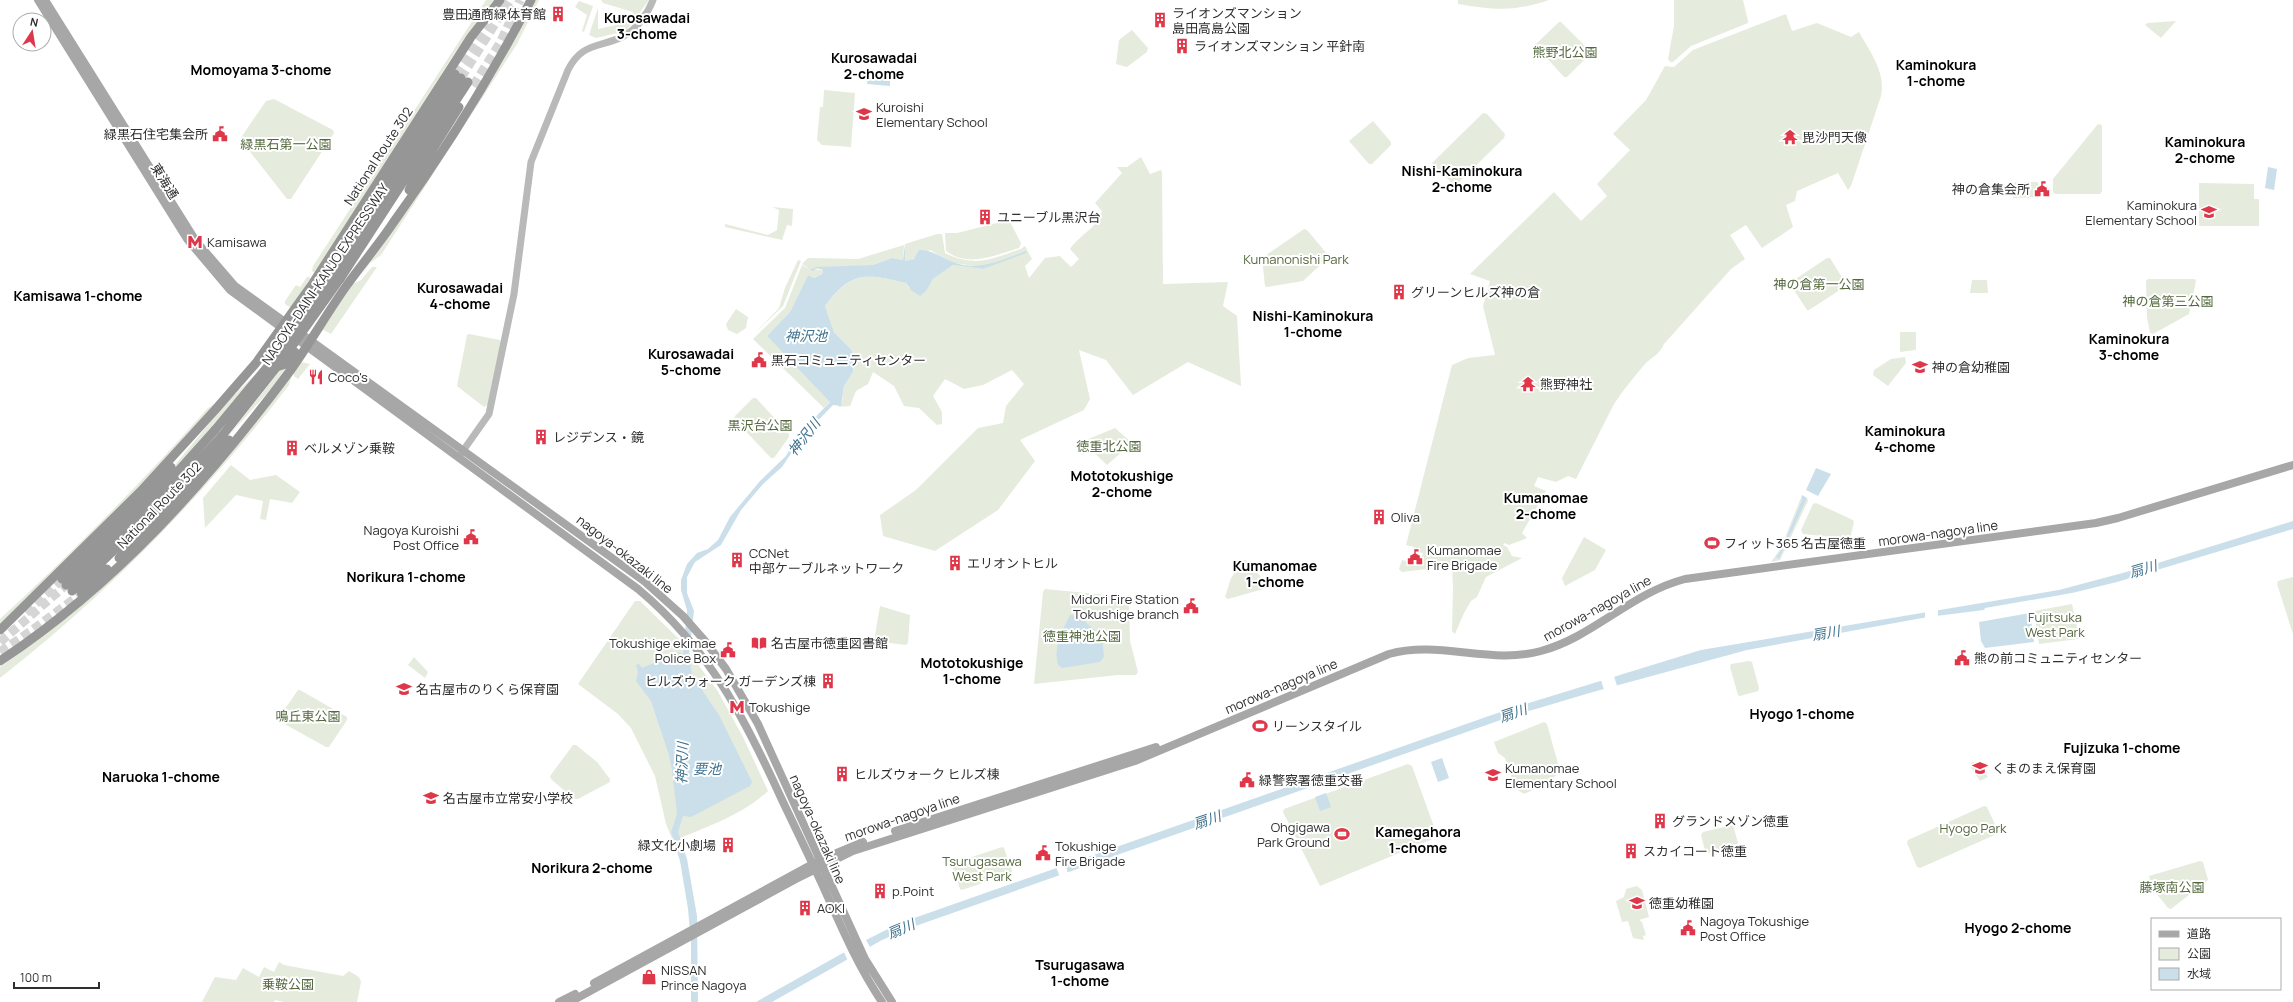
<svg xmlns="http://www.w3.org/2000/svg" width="2293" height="1002" font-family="Manrope,'Noto Sans JP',sans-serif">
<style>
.green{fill:#e5ebdd}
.water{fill:#cadfea}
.pier{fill:#fff}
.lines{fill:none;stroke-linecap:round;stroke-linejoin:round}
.highway-tunnel{stroke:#d5d5d5;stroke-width:9;stroke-dasharray:9 4.5;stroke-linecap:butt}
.secondary{stroke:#b9b9b9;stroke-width:7}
.primary{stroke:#a7a7a7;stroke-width:8}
.highway{stroke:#969696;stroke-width:9}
.highway-bridge{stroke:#969696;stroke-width:9}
.labels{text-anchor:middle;stroke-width:4;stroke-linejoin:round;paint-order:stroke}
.poi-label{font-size:13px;fill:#2f2f2f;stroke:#fff;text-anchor:start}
.park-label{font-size:13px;fill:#53693d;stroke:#fff}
.street-label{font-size:13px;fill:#2f2f2f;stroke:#fff}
.neighbourhood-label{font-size:14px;font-weight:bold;fill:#000;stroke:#fff}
.water-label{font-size:14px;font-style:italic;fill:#3f728e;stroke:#fff}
</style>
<rect width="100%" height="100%" fill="#fff"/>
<!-- green -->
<path class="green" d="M486,0H494L454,54L315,273L312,271L313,266Z
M535,0H539L517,44L381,255L370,263L361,276L373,256L381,248L495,73Z
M601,0H649L626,31L596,38L589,35L598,8V29L621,24L633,12L603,3Z
M1458,0H1549C1513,12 1495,10 1458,4Z
M1674,0H1743L1748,21V23L1691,46L1673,62H1670L1668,59L1674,26Z
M579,1L593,6L584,32L582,31L587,15L575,7Z
M1786,14L1792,31L1817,23L1851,37L1859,32C1870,52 1886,72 1881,96L1851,186L1848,190L1838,173L1797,191L1795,201L1786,205L1793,227L1762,248L1746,225L1730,235L1745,259L1731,269L1664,344C1660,354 1652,357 1645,364C1634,377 1623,390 1614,404L1576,479L1568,476L1556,482L1538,477L1534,486L1546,491L1522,533L1527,538L1509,545L1504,543L1503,545L1507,547L1512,556L1522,558L1486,577L1477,597L1471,601L1464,613L1455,634L1452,631L1453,588L1452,566L1402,572L1399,569L1402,560L1420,564L1423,553L1413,551L1414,547L1406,545L1452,365L1468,358L1495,355L1483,306L1490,281L1470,274L1554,192L1581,221L1607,196L1597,184L1630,150L1613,134L1646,100L1665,66L1674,67L1693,50Z
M2176,21L2161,38L2145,25L2147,23Z
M1559,22H1561L1590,51V54L1567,77H1564L1535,45Z
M1132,30L1148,48L1147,52L1127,67L1116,64L1119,40Z
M824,90L855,93L851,147L822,145L817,140L820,107H823Z
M274,99L333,130L334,133L291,199H287L240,139L266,101Z
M1483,113L1487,114L1505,134L1504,138L1455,186L1432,163Z
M1373,121L1391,142V145L1372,164H1369L1349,141Z
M2098,124L2102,125V191L2100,194H2055L2053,192V179Z
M1141,157L1150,174L1161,170L1162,173L1163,284L1228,282L1223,306L1237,316L1241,386L1188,362L1133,395L1106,360L1079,350L1090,399L1084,410L1020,440L1035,461L998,510L935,551L883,536L880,515L916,490L978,428L1003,423L1006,406L1024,384L1012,370L983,385L964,389L945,379L933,396L942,412V424L937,425L919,408L904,406L894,386L873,372L868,384L856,391L850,406L838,407L842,402L844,386L853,372L856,362L851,349L834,332L825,306C853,270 866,274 906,283L909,288L923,294L933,279L953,265L983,269L1025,252L983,267L954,263L930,250L911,260L905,261V244L937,234H942L945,253C976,268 990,259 1021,249L1025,246L1032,259L1025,266L1029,278L1045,258L1060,256L1071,267L1079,259L1070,249C1080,234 1098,228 1102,211L1095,203L1122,173L1117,167H1127Z
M2015,182H2038V197L2013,198Z
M2199,183L2254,184V199H2259V226H2199Z
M772,207L793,209L792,226L787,225L782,240L725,227V224L768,235L777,230L779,210Z
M1009,220L1021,243L1019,248C996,255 968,268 946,251L945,233H957Z
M1304,229L1307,230L1328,255V258L1303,281L1267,287L1265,286L1262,258Z
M904,245L903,260L892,258L873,265L812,269L802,264L808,258L858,259Z
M1827,258H1830L1846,284V286L1809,310H1807L1790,284L1791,282Z
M798,260L801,261L783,306L753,335L779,308L785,288Z
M802,265L809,269L823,270L822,274L814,278L808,275L790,312L767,336L830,401L824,408L753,339L785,308Z
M372,267H377L331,334L322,329L353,284L361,280Z
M307,277H310V279L291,308L285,304V301L296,285L300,287Z
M2148,279H2195L2196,281L2189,314L2153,334L2150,333L2147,317L2146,281Z
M1972,280H1987L1988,293H1970Z
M736,309L748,317L746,328L737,334L728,330L726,324Z
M1900,332H1916V350L1900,352Z
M469,334L500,340L501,342L488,405L484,407L457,386L467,335Z
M296,356L270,390L230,434L281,369Z
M1905,357L1906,363L1888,386L1873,375L1874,370L1891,359Z
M301,362L310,364L298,379L294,376V370Z
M255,375L238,398L172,473L170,471L225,404Z
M289,378H291L289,385C205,494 109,593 0,678V667C112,588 207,487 289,378Z
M753,398H756L789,434V437L774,458H771L734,419L735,416Z
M216,403L153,474L0,624V619C73,552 142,482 208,408Z
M1115,428L1131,442V444L1107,465L1085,444L1086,440Z
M231,465L250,480L276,475L300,492L292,503L270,499L266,520L260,519L263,501L236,495L205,528L203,498Z
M1802,495V499L1782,548L1778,554L1779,555L1784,549L1804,500L1807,498L1808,501L1780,560L1771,562L1781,548Z
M1816,503L1853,520L1854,522L1850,539L1803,534L1801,530L1813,504Z
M1584,537L1606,550L1595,570L1565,586L1562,578Z
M1244,560H1246L1268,585L1267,588L1228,599L1225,597L1231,578Z
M2293,577V634L2277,584L2278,581Z
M1045,589L1127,597L1129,600L1130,641L1138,672L1136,675H1118L1034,684L1043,592Z
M635,601H640L679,639L717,690L743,737L768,791C741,816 706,827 673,841L666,824L655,776L631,728L618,714L578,684Z
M2072,604L2079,637L2078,639L2039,644L2034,611Z
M880,606L910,615L908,643L906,645L874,641Z
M414,657L428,672L425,678L408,665Z
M1749,661L1752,662L1759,688L1758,691L1740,696L1738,695L1730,667L1731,664Z
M298,690H300L347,717V720L329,747H326L279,721L278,719Z
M1544,722L1547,724L1560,771L1552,779L1553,781L1524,794L1516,789L1505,758L1498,753L1494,742Z
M573,745H576L597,762L610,779V782L578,799H574L551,779L550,776Z
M1973,762L1978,763L1988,777L1980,781L1969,765Z
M1408,764L1412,766L1437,835L1435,838L1320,886L1283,812L1284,809Z
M1984,806L1987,807L1998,831L1997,834L1920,868L1917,867L1907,843L1908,840Z
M1733,825L1738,843L1737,845L1708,853L1705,851L1701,835L1703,832Z
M1002,847L1004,848L1012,871L1011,873L962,890L960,889L952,866L954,863Z
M2200,861L2203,862L2208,880L2171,909L2168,908L2152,888L2149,876Z
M1637,886L1642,890L1649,917L1639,920L1642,922L1646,935L1643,936L1644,940L1633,938L1628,921L1622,922L1616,901L1624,897L1626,889Z
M279,962L284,965L343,976L349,971L359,977L361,982L357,1002H284L275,1000L274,1002H202L215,977L236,980L243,968L259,977L264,967L274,972Z"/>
<!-- water -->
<path class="water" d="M868,74L890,76V86L867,84Z
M2268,167L2277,169L2274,190L2265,188Z
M905,244V261L914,259L919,250C933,250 941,257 953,262C979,272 1002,260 1026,251V253L983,269L953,265L933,279L926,291L920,296L911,290L906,283C866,274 852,270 825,306L834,332L851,349L855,359L853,372L844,386L841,406L833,405L802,437L782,467L763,484L741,510L721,545L695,562L687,577V593L694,611L689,654L692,675L719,715L752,782L750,786L691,817L683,816L678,832L687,859L697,916L698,1002H691V943L688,909L680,861L671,832L677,814L672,770L669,755L651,701L636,681L638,672L636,665L639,664L642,668L679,652L683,655L687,610L681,590V580L687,564L697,553L708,549L718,540L730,517L760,481L786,456L799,434L830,402L767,336L790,312L808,275L814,278L822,274L823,270L817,268L813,271L802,264L812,269L817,267L873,265L892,258L903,260Z
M1816,468L1831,474L1818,496L1806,490Z
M1802,495L1807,498L1779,559L1776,557L1782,548L1802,499Z
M2293,521V529L2117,582L2072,593L1985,608L1984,610L1928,617L1747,650L1593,692L1512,716L907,929L882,940L772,1002H756L866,940L900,923L1506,710L1701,650L2059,590L2145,567Z
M2030,613L2034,642L1985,648L1981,641L1979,622Z
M1070,615L1079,616L1102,637L1104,657L1100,662L1062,668L1058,665C1053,648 1062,631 1070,615Z
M1442,758L1449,778L1438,782L1431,762Z
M1326,793L1331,807L1320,811L1315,797Z"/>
<!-- pier -->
<path class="pier" d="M1938,609V618L1925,620V611Z
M1614,676L1617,686L1604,690L1601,680Z
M1065,863L1068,874L1060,877L1056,867Z
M865,938L871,949L848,961L843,950Z"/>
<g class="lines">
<!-- highway-tunnel -->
<path class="highway-tunnel" d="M455,74L489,24
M461,78L510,0
M473,86L500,43L520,0
M26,613L62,579
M0,642L66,585
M0,652L31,631L78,596"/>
<!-- secondary -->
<path class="secondary" d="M460,455L489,414L514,294L531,162L568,70C582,42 600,48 624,36C637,29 648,13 653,0"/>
<!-- primary -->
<path class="primary" d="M38,0L187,239L230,290L638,589C710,649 745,719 783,802C796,829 809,856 822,884C840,924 857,965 882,1002
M45,0L196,241L235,286L644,581L683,616L705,641L726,669L758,724L865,959L892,1002
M895,831L1156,747
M594,983L820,860L863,842
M559,1002L575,994
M570,1002L796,879L853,851L1135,761L1389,654C1439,640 1491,665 1541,651C1593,637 1631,593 1685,579L2096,523L2118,518L2293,465"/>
<!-- highway -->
<path class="highway" d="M409,190L419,171L459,107
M376,194L455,74
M334,274L461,78
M340,279L468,82
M281,328C293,328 299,315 306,307
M273,368L286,364L295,352
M119,558L229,440
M62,579C99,543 139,508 171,467
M66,585L145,508L215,430
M72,591L151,514L222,436
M81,593L107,569
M0,630L141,491L215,410L256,363L313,283L471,37L500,0
M0,661C115,585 208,481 290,371C310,343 327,313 347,285C362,264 379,244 393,223C444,152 491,77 531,0"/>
<!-- highway-bridge -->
<path class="highway-bridge" d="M215,430L278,354L334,274
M222,436L283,359L340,279"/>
</g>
<!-- icons -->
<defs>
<g id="building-bare" transform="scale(1.2)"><path d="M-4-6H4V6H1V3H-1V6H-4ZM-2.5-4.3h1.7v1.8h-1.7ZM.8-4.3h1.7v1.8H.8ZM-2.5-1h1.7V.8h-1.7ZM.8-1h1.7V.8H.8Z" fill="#df3749" stroke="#fff" stroke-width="2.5" paint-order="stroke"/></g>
<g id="school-bare" transform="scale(1.2)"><path d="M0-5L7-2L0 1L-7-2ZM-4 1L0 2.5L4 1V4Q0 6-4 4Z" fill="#df3749" stroke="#fff" stroke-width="2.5" paint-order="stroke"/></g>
<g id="civic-bare" transform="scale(1.2)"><path d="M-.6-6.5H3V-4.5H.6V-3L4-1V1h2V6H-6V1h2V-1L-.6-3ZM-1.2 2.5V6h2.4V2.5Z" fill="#df3749" stroke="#fff" stroke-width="2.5" paint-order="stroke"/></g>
<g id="temple-bare" transform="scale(1.2)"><path d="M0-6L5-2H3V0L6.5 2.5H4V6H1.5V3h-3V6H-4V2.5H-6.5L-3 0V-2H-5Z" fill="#df3749" stroke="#fff" stroke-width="2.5" paint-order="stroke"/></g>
<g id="metro-bare" transform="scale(1.2)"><path d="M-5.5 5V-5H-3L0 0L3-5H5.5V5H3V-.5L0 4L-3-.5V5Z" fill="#df3749" stroke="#fff" stroke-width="2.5" paint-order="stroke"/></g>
<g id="restaurant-bare" transform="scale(1.2)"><path d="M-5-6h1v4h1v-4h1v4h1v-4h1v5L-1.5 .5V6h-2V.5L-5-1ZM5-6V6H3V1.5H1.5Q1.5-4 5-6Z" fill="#df3749" stroke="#fff" stroke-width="2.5" paint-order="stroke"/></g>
<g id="stadium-bare" transform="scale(1.2)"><path d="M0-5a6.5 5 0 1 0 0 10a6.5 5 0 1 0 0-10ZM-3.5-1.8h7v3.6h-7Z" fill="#df3749" stroke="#fff" stroke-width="2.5" paint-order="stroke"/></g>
<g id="library-bare" transform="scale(1.2)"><path d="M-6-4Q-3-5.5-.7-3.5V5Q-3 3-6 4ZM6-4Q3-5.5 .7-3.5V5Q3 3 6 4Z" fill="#df3749" stroke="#fff" stroke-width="2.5" paint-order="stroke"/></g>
<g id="shop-bare" transform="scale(1.2)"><path d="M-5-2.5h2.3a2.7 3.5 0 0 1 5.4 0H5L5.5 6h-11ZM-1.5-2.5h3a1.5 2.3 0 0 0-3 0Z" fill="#df3749" stroke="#fff" stroke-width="2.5" paint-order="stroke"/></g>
</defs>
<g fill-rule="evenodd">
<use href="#building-bare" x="558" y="14"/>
<use href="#building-bare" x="1160" y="20"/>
<use href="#building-bare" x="1182" y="46"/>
<use href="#school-bare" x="864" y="114"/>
<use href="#civic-bare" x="220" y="134"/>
<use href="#temple-bare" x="1790" y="137"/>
<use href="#civic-bare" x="2042" y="189"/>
<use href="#school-bare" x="2209" y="212"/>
<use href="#building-bare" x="985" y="217"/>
<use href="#metro-bare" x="195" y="242"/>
<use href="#building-bare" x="1399" y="292"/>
<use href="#civic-bare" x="759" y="360"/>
<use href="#school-bare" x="1920" y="367"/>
<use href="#restaurant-bare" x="316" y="377"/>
<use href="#temple-bare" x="1528" y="384"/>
<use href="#building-bare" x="541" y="437"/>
<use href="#building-bare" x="292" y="448"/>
<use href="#building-bare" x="1379" y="517"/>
<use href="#civic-bare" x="471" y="537"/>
<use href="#stadium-bare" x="1712" y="543"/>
<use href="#civic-bare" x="1415" y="557"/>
<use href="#building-bare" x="737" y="560"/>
<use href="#building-bare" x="955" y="563"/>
<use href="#civic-bare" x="1191" y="606"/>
<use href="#library-bare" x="759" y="643"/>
<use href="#civic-bare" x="728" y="650"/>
<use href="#civic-bare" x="1962" y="658"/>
<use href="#building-bare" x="828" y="681"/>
<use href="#school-bare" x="404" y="689"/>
<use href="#metro-bare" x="737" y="707"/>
<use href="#stadium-bare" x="1260" y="726"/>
<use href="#school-bare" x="1980" y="768"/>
<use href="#building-bare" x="842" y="774"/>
<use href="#school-bare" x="1493" y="775"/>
<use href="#civic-bare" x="1247" y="780"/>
<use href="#school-bare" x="431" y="798"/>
<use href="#building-bare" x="1660" y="821"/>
<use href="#stadium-bare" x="1342" y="834"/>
<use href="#building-bare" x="728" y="845"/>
<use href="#building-bare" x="1631" y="851"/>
<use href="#civic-bare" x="1043" y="853"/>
<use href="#building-bare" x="880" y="891"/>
<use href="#school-bare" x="1637" y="903"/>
<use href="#building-bare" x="805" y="908"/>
<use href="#civic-bare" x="1688" y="928"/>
<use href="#shop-bare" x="649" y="977"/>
</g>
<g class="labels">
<!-- poi labels -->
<g class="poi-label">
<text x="1172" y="18">ライオンズマンション<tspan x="1172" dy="15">島田高島公園</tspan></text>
<text x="546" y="19" text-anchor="end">豊田通商緑体育館</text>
<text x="1194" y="51">ライオンズマンション 平針南</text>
<text x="876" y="112">Kuroishi<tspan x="876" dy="15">Elementary School</tspan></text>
<text x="208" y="139" text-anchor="end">緑黒石住宅集会所</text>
<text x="1802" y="142">毘沙門天像</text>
<text x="2030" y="194" text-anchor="end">神の倉集会所</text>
<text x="2197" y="210" text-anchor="end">Kaminokura<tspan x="2197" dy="15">Elementary School</tspan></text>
<text x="997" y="222">ユニーブル黒沢台</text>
<text x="207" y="247">Kamisawa</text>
<text x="1411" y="297">グリーンヒルズ神の倉</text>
<text x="771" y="365">黒石コミュニティセンター</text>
<text x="1932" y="372">神の倉幼稚園</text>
<text x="328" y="382">Coco's</text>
<text x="1540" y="389">熊野神社</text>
<text x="553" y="442">レジデンス・鏡</text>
<text x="304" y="453">ベルメゾン乗鞍</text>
<text x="1391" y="522">Oliva</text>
<text x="459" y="535" text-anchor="end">Nagoya Kuroishi<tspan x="459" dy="15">Post Office</tspan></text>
<text x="1724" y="548">フィット365 名古屋徳重</text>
<text x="1427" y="555">Kumanomae<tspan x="1427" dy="15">Fire Brigade</tspan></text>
<text x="749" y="558">CCNet<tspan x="749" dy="15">中部ケーブルネットワーク</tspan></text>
<text x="967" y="568">エリオントヒル</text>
<text x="1179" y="604" text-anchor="end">Midori Fire Station<tspan x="1179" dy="15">Tokushige branch</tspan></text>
<text x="716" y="648" text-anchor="end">Tokushige ekimae<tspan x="716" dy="15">Police Box</tspan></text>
<text x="771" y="648">名古屋市徳重図書館</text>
<text x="1974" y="663">熊の前コミュニティセンター</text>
<text x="816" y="686" text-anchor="end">ヒルズウォーク ガーデンズ棟</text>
<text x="416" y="694">名古屋市のりくら保育園</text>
<text x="749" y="712">Tokushige</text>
<text x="1272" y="731">リーンスタイル</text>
<text x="1505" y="773">Kumanomae<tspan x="1505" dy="15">Elementary School</tspan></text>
<text x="1992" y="773">くまのまえ保育園</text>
<text x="854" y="779">ヒルズウォーク ヒルズ棟</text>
<text x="1259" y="785">緑警察署徳重交番</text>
<text x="443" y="803">名古屋市立常安小学校</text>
<text x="1672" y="826">グランドメゾン徳重</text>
<text x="1330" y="832" text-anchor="end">Ohgigawa<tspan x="1330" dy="15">Park Ground</tspan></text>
<text x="716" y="850" text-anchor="end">緑文化小劇場</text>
<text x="1055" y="851">Tokushige<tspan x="1055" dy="15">Fire Brigade</tspan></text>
<text x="1643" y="856">スカイコート徳重</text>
<text x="892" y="896">p.Point</text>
<text x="1649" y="908">徳重幼稚園</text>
<text x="817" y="913">AOKI</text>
<text x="1700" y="926">Nagoya Tokushige<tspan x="1700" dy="15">Post Office</tspan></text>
<text x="661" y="975">NISSAN<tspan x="661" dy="15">Prince Nagoya</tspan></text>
</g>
<!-- park labels -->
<g class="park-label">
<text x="1565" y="57">熊野北公園</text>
<text x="286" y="149">緑黒石第一公園</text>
<text x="1296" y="264">Kumanonishi Park</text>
<text x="1819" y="289">神の倉第一公園</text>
<text x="2168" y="306">神の倉第三公園</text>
<text x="760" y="430">黒沢台公園</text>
<text x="1109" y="451">徳重北公園</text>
<text x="2055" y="622">Fujitsuka<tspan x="2055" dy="15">West Park</tspan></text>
<text x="1082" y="641">徳重神池公園</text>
<text x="308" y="721">鳴丘東公園</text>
<text x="1973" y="833">Hyogo Park</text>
<text x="982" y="866">Tsurugasawa<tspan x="982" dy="15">West Park</tspan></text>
<text x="2172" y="892">藤塚南公園</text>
<text x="288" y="989">乗鞍公園</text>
</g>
<!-- street labels -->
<g class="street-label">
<text transform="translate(378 156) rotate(-57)" y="5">National Route 302</text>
<text transform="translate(165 181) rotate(58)" y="5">東海通</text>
<text transform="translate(325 274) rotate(-56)" y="5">NAGOYA-DAINI-KANJO EXPRESSWAY</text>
<text transform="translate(159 505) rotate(-46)" y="5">National Route 302</text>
<text transform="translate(1938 533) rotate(-8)" y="5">morowa-nagoya line</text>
<text transform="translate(625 554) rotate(38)" y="5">nagoya-okazaki line</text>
<text transform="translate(1597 608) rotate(-29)" y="5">morowa-nagoya line</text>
<text transform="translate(1281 686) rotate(-23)" y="5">morowa-nagoya line</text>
<text transform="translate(902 817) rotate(-19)" y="5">morowa-nagoya line</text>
<text transform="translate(818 829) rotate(66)" y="5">nagoya-okazaki line</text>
</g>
<!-- neighbourhood labels -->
<g class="neighbourhood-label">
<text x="647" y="23">Kurosawadai<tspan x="647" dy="16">3-chome</tspan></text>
<text x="874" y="63">Kurosawadai<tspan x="874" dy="16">2-chome</tspan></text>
<text x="1936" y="70">Kaminokura<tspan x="1936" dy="16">1-chome</tspan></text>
<text x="261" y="75">Momoyama 3-chome</text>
<text x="2205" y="147">Kaminokura<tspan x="2205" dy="16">2-chome</tspan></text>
<text x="1462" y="176">Nishi-Kaminokura<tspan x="1462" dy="16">2-chome</tspan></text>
<text x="460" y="293">Kurosawadai<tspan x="460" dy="16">4-chome</tspan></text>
<text x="78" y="301">Kamisawa 1-chome</text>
<text x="1313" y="321">Nishi-Kaminokura<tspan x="1313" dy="16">1-chome</tspan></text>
<text x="2129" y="344">Kaminokura<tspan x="2129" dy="16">3-chome</tspan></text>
<text x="691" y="359">Kurosawadai<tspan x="691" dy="16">5-chome</tspan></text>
<text x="1905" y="436">Kaminokura<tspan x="1905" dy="16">4-chome</tspan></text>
<text x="1122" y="481">Mototokushige<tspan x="1122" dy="16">2-chome</tspan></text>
<text x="1546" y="503">Kumanomae<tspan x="1546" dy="16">2-chome</tspan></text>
<text x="1275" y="571">Kumanomae<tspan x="1275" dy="16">1-chome</tspan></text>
<text x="406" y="582">Norikura 1-chome</text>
<text x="972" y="668">Mototokushige<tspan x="972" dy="16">1-chome</tspan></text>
<text x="1802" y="719">Hyogo 1-chome</text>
<text x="2122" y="753">Fujizuka 1-chome</text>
<text x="161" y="782">Naruoka 1-chome</text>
<text x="1418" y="837">Kamegahora<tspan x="1418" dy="16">1-chome</tspan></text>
<text x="592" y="873">Norikura 2-chome</text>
<text x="2018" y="933">Hyogo 2-chome</text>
<text x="1080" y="970">Tsurugasawa<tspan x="1080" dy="16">1-chome</tspan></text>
</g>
<!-- water labels -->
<g class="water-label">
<text x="806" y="341">神沢池</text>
<text transform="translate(804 437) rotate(-52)" y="5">神沢川</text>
<text transform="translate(2143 569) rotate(-16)" y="5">扇川</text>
<text transform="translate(1826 633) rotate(-10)" y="5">扇川</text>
<text transform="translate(1513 713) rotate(-19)" y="5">扇川</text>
<text transform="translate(682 763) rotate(-88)" y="5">神沢川</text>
<text x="707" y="774">要池</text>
<text transform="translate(1207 820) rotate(-19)" y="5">扇川</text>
<text transform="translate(901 929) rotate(-23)" y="5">扇川</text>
</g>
</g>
<!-- legend -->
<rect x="2151" y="918" width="130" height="72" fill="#ffffff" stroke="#acacac"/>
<rect x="2159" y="931" width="20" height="6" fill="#a7a7a7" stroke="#acacac"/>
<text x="2187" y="938" font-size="12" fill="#2f2f2f">道路</text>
<rect x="2159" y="948" width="20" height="12" fill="#e5ebdd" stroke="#acacac"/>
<text x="2187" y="958" font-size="12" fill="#2f2f2f">公園</text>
<rect x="2159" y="968" width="20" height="12" fill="#cadfea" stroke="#acacac"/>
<text x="2187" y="978" font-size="12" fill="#2f2f2f">水域</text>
<!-- north arrow -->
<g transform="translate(32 32) rotate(12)"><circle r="19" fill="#ffffff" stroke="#acacac"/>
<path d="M0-3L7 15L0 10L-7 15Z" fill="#df3749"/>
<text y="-6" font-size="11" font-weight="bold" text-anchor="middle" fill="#2f2f2f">N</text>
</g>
<!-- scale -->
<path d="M14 982v6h85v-6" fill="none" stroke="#2f2f2f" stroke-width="2"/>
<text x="20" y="982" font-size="12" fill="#2f2f2f" stroke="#ffffff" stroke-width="3" paint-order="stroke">100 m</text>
</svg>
